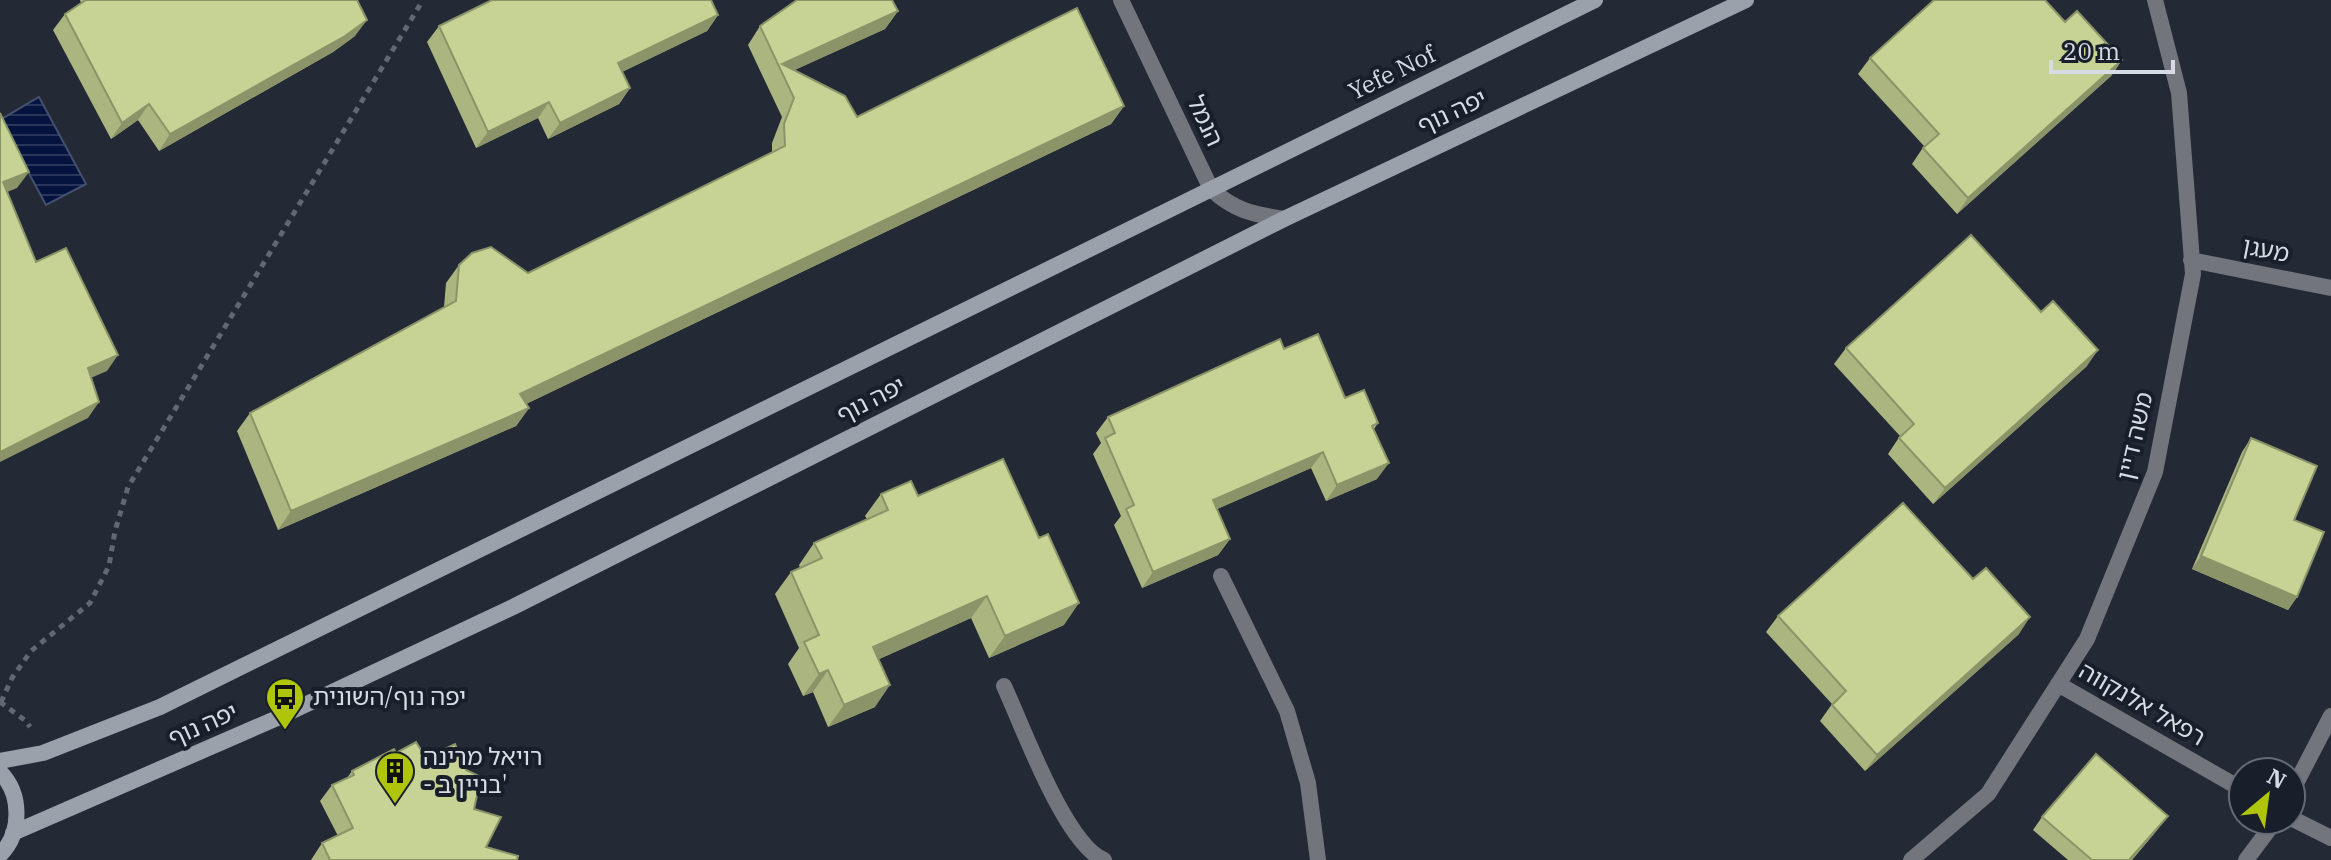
<svg xmlns="http://www.w3.org/2000/svg" width="2331" height="860" font-family="'IBM Plex Serif','Noto Sans Hebrew',serif">
<style>
.water{fill:url(#water-rules);stroke:#445070;stroke-width:2}
.lines{fill:none;stroke-linecap:round;stroke-linejoin:round}
.path{stroke:#626872;stroke-width:5;stroke-dasharray:6 6;stroke-linecap:butt}
.lane{stroke:#72757c;stroke-width:16}
.street{stroke:#72757c;stroke-width:16}
.secondary{stroke:#9ba1ab;stroke-width:16}
.wall{fill:#aab580}
.shaded-wall{fill:#8b9468}
.building{fill:#c6d395;stroke:#8b9468;stroke-width:2}
.labels{text-anchor:middle;stroke-width:8;stroke-linejoin:round;paint-order:stroke}
.street-label{font-size:24px;fill:#d7dce4;stroke:#191f2a}
.poi-label{font-size:24px;fill:#d7dce4;stroke:#191f2a;text-anchor:start}
</style>
<defs>
<pattern id="water-rules" width="6" height="5" patternUnits="userSpaceOnUse" patternTransform="scale(2)"><rect width="6" height="5" fill="#05143e"/><path d="M0 2.5h6" fill="none" stroke="#29365a"/></pattern>
</defs>
<rect width="100%" height="100%" fill="#232935"/>
<!-- water -->
<path class="water" d="M39,97L86,184L46,205L0,120Z"/>
<g class="lines">
<!-- path -->
<path class="path" d="M0,702L26,721L30,727
M1,702L12,678L31,651L90,603L109,566L115,531L128,487L423,0"/>
<!-- lane -->
<path class="lane" d="M1221,576L1287,711L1308,783L1318,860
M1004,686C1023,727 1065,844 1104,860"/>
<!-- street -->
<path class="street" d="M1121,0L1211,189C1235,211 1252,214 1284,219
M2191,260L2331,288
M2058,684L2243,790
M2291,793L2331,716
M2291,818L2331,838
M1911,860L1988,794L2087,639L2155,472L2193,274L2179,93L2155,0
M2246,860L2276,820"/>
<!-- secondary -->
<path class="secondary" d="M0,761L43,753L160,707L1595,0
M0,772C22,794 22,833 0,855
M13,833L275,719L513,607L1284,219L1746,0"/>
</g>
<!-- wall -->
<path class="wall" d="M80,0H357L355,36L333,52L159,151L138,120L111,139L53,30L65,14L81,3Z
M898,11L885,29L794,70L857,117L1124,106L1111,124L526,404L529,408L516,426L278,530L237,431L250,413L444,307L446,283L459,265L528,273L772,153V143L782,117L748,45L760,26Z
M718,15L707,31L622,72L630,88L619,104L548,139L538,118L476,148L427,42L439,26Z
M2065,22L2122,60L2111,76L1957,214L1912,164L1924,146L1858,74L1870,58Z
M1846,348L2087,366L1933,504L1888,454L1900,436L1834,364Z
M1284,349L1345,398L1378,423L1374,429L1377,479L1326,501L1311,468L1217,509L1230,539L1218,555L1142,588L1114,525L1121,516L1093,454L1101,443L1096,433L1108,417Z
M2251,438L2294,520L2297,597L2288,610L2192,569L2242,452Z
M881,494L918,496L1064,625L989,658L971,618L879,659L875,707L828,727L813,692L803,696L788,664L799,648L775,594L791,572L800,568L799,565L814,543L867,519L865,516Z
M1973,579L2019,634L1865,771L1820,721L1832,704L1766,632L1778,616Z
M396,753L426,758L474,809L486,847L517,860H311L322,843L338,836L320,801L332,785L347,778L352,771Z
M2042,817L2158,829L2132,860H2068L2033,830Z"/>
<!-- shaded-wall -->
<path class="shaded-wall" d="M898,11L885,29L784,75L782,64Z
M718,15L707,31L607,79L618,63Z
M367,20L355,36L333,52L159,151L170,134Z
M2122,60L2111,76L1957,214L1968,198Z
M630,88L619,104L548,139L560,123Z
M549,102L538,118L476,148L488,132Z
M149,104L138,120L111,139L122,123Z
M1124,106L1111,124L507,413L520,394Z
M29,172L17,188L0,195L3,182Z
M2098,350L2087,366L1933,504L1945,488Z
M118,355L107,371L77,384L88,368Z
M99,402L88,418L0,462V452Z
M529,408L516,426L278,530L291,511Z
M1323,452L1311,468L1201,516L1213,500Z
M1389,463L1377,479L1326,501L1337,485Z
M1230,539L1218,555L1142,588L1153,572Z
M2201,556L2297,597L2288,610L2192,569Z
M987,596L971,618L857,669L873,647Z
M1079,603L1064,625L989,658L1005,636Z
M2030,617L2019,634L1865,771L1877,755Z
M828,670L813,692L803,696L819,674Z
M890,685L875,707L828,727L844,705Z
M2168,816L2158,829L2132,860H2129Z"/>
<!-- building -->
<path class="building" d="M86,0H357L367,20L345,36L170,134L149,104L122,123L65,14Z
M492,0H711L718,15L618,63L630,88L560,123L549,102L488,132L439,26Z
M797,0H892L898,11L782,64L845,96L857,117L1077,8L1124,106L520,394L529,408L291,511L250,413L456,301L459,265L472,253L491,247L528,273L785,146L784,124L794,98L760,26Z
M1934,0H2045L2065,22L2077,11L2122,60L1968,198L1923,148L1939,134L1870,58Z
M0,113L29,172L3,182L36,262L66,248L118,355L88,368L99,402L0,452Z
M1971,235L2041,312L2053,301L2098,350L1945,488L1899,438L1914,424L1846,348Z
M1318,334L1345,398L1364,390L1378,423L1372,426L1389,463L1337,485L1323,452L1213,500L1230,539L1153,572L1126,509L1134,505L1105,438L1115,433L1108,417L1280,339L1284,349Z
M2251,438L2317,466L2294,520L2324,532L2297,597L2201,556Z
M1003,459L1039,538L1048,534L1079,603L1005,636L987,596L873,647L890,685L844,705L828,670L819,674L804,642L819,635L791,572L822,558L814,543L888,510L881,494L911,481L918,496Z
M1903,503L1973,579L1986,568L2030,617L1877,755L1832,705L1846,691L1778,616Z
M416,742L426,758L455,744L466,770L481,777L474,809L501,817L486,847L518,856L517,860H330L322,843L353,828L332,785L354,775L352,771L394,749L396,753Z
M2096,754L2168,816L2129,860H2092L2042,817Z"/>
<!-- icons -->
<defs>
<g id="bus-pin" transform="scale(2)"><path d="M0 17L-7.5 6A9.5 9.5 0 1 1 7.5 6Z" fill="#aec50a" stroke="#191f2a"/><path d="M-5-6H5V4H4V6H2V4H-2V6H-4V4H-5ZM-3.5-4V0h7V-4ZM-3.5 1.2v1.5H-2V1.2ZM2 1.2v1.5H3.5V1.2Z" fill="#111"/></g>
<g id="building-pin" transform="scale(2)"><path d="M0 17L-7.5 6A9.5 9.5 0 1 1 7.5 6Z" fill="#aec50a" stroke="#191f2a"/><path d="M-4-6H4V6H1V3H-1V6H-4ZM-2.5-4.3h1.7v1.8h-1.7ZM.8-4.3h1.7v1.8H.8ZM-2.5-1h1.7V.8h-1.7ZM.8-1h1.7V.8H.8Z" fill="#111"/></g>
</defs>
<g fill-rule="evenodd">
<use href="#bus-pin" x="285" y="697"/>
<use href="#building-pin" x="395" y="771"/>
</g>
<g class="labels">
<!-- street labels -->
<g class="street-label">
<text transform="translate(1392 73) rotate(-26)" y="8">Yefe Nof</text>
<text transform="translate(1452 112) rotate(-25)" y="8">יפה נוף</text>
<text transform="translate(1205 121) rotate(65)" y="8">הנמל</text>
<text transform="translate(2266 250) rotate(11)" y="8">מעגן</text>
<text transform="translate(871 400) rotate(-27)" y="8">יפה נוף</text>
<text transform="translate(2135 436) rotate(-77)" y="8">משה דיין</text>
<text transform="translate(2142 704) rotate(30)" y="8">רפאל אלנקווה</text>
<text transform="translate(203 725) rotate(-24)" y="8">יפה נוף</text>
</g>
<!-- poi labels -->
<g class="poi-label">
<text x="313" y="705">יפה נוף/השונית</text>
<text x="423" y="765">רויאל מרינה<tspan x="423" dy="28">- בניין ב'</tspan></text>
</g>
</g>
<!-- north arrow -->
<g transform="translate(2267 796) rotate(29)"><circle r="38" fill="#191f2a" stroke="#656b74" stroke-width="2"/>
<path d="M0-6L14 30L0 20L-14 30Z" fill="#aec50a"/>
<text y="-12" font-size="22" font-weight="bold" text-anchor="middle" fill="#d7dce4">N</text>
</g>
<!-- scale -->
<path d="M2051 60v12h122v-12" fill="none" stroke="#d7dce4" stroke-width="4"/>
<text x="2063" y="60" font-size="24" fill="#d7dce4" stroke="#191f2a" stroke-width="6" paint-order="stroke">20 m</text>
</svg>
